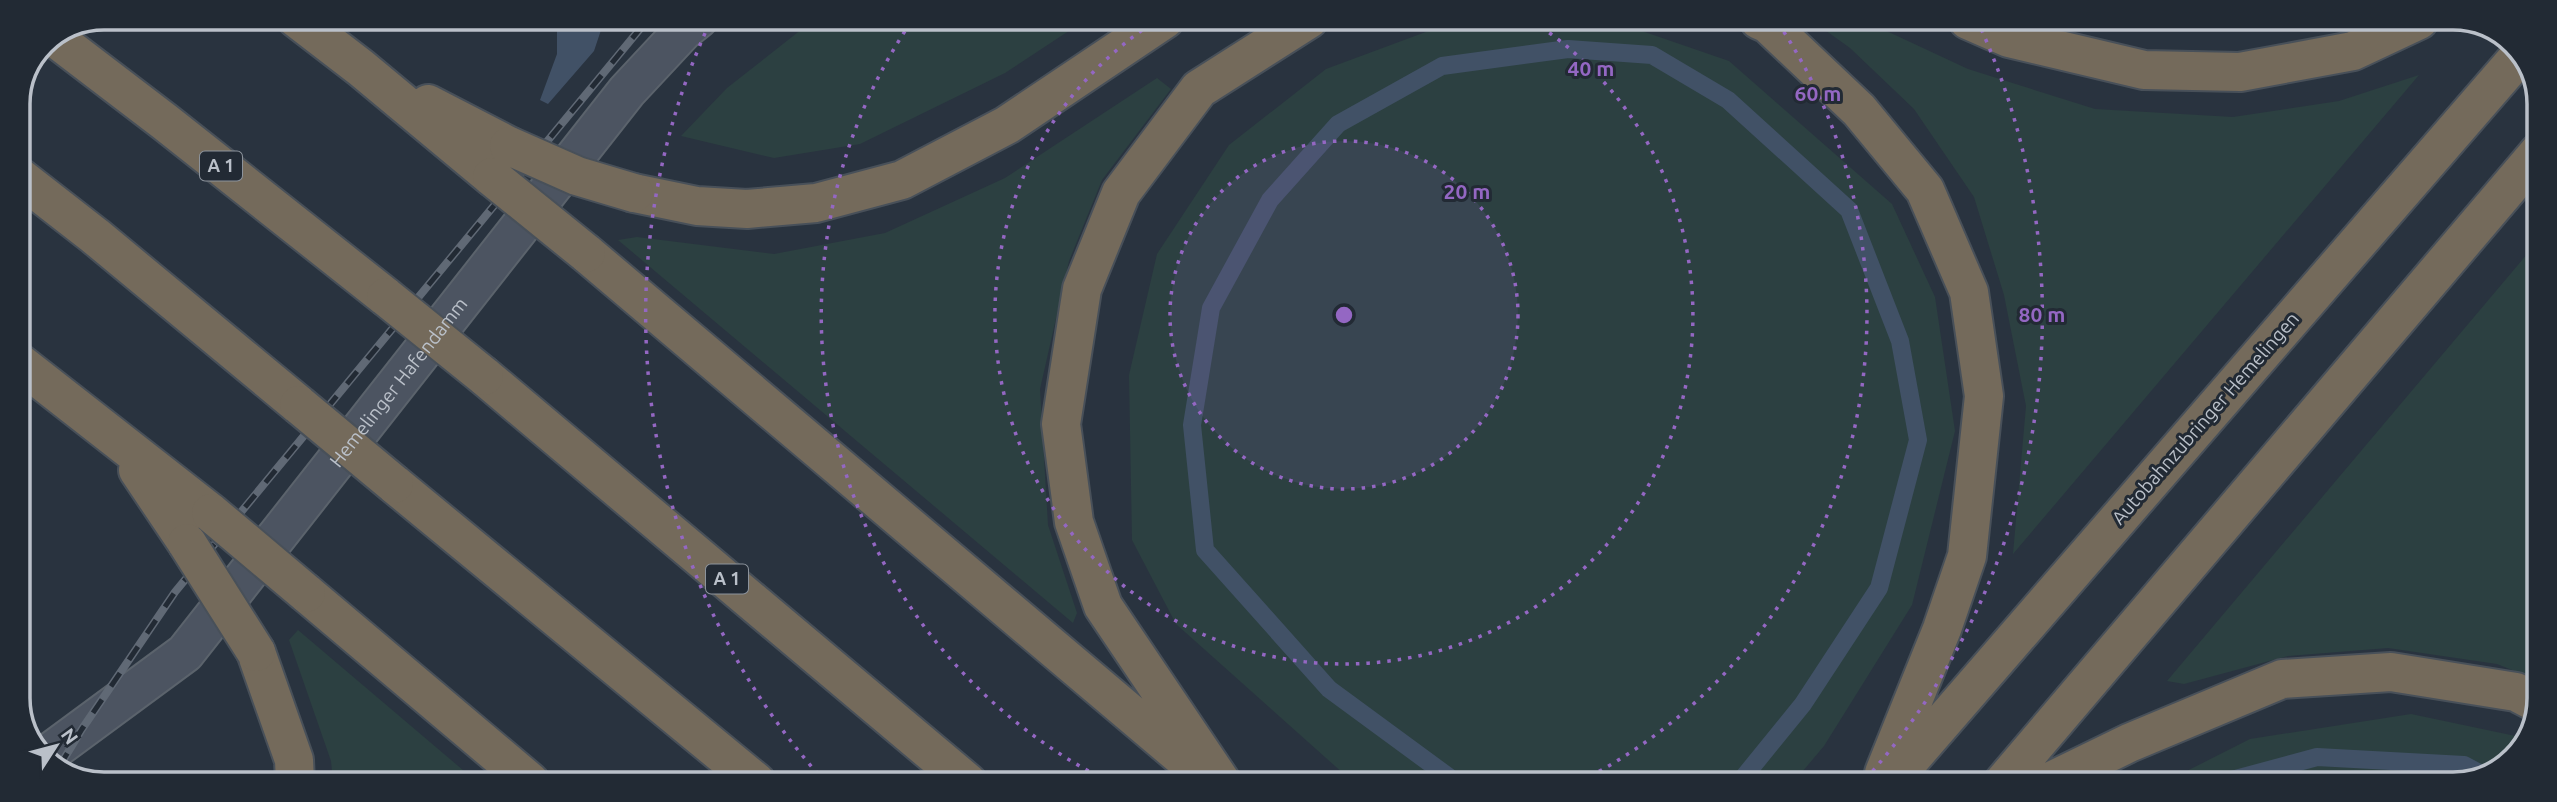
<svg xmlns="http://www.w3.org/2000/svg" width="2557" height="802" font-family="Ubuntu,sans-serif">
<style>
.green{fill:#2c4041}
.water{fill:#415166}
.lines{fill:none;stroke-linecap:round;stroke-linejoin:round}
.stream{stroke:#415166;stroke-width:18}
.secondary-casing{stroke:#5b636c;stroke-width:42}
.highway-casing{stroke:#485059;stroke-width:42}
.secondary{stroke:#4c5461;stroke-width:38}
.highway{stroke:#746a5b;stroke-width:38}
.rail-casing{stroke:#606975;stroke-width:8}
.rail{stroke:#222a34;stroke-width:5;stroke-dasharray:16;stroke-linecap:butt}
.highway-bridge-casing{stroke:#485059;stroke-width:42;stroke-linecap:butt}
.highway-bridge{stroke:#746a5b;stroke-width:38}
.ring{fill:none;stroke:#9467c3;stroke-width:3.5;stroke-dasharray:3.5 7}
.labels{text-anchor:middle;stroke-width:6;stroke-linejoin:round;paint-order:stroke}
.shield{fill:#222a34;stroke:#8c939c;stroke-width:2}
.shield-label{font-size:18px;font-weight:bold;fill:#bac0c9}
.street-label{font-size:19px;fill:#bac0c9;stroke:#222a34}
.rim{fill:none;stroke:#bac0c9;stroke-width:3.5}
.centre{fill:#9467c3;stroke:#222a34;stroke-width:3.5}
.ring-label{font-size:21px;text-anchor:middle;font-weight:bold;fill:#9467c3;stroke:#222a34;stroke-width:6;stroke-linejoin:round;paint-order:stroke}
</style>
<rect width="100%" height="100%" fill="#29333f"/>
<!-- green -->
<path class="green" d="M812,18L1087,19L1005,73L860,144L774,158L681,136L727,88L802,29Z
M1567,19L1639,30L1729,61L1892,204L1935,297L1955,431L1912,605L1824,746L1792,784L1354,783L1176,624L1132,540L1129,375L1157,254L1229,145L1326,69L1450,23Z
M1811,20H1863L1968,69L2095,109L2233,117L2339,101L2419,75L2013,554L2026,406L2004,295L1974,197L1914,109L1850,48Z
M2128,20H2298L2294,23L2154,27Z
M1157,78L1171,89L1102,180L1069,261L1040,389L1048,525L1077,613L1073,623L618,240L637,237L774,254L885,233L1005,178Z
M2539,240L2537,680L2497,664L2388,648L2288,656L2184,684L2167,681Z
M298,630L477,782H333L331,761L289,640Z
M2411,714L2525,738L2505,767L2453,784H2161L2250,739Z"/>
<!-- water -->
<path class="water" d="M557,18H605L594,51L548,104L540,100L557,54Z"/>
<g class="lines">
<!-- stream -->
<path class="stream" d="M1457,783L1329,689L1205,550L1192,425L1211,308L1270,200L1338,124L1442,66L1568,49L1652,55L1728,100L1849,210L1900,341L1918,440L1879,588L1803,704L1738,784
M2217,784L2317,757L2464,765L2483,775"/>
<!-- secondary casing -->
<g class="secondary-casing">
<g id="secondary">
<path id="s1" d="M44,757L185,653L627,91L683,31L699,18"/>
</g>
</g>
<!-- highway casing -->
<g class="highway-casing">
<path id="highway" d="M296,18L361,68L492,177
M1759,20L1768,24L1859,110L1925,190L1969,292L1984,396L1967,556L1942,629L1884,773
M1968,20L2009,38L2144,70L2240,72L2353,51L2419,20
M55,38L165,122L386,297
M428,104L509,146
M18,176L95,236L299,405
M634,193L697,206L747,209L816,203L902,180L1007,125L1165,19
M586,253L1201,773
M18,362L211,513
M484,376L968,783
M138,470L187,543
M394,484L756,782
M306,593L530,782
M256,652L294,760L295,782
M1222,783L1103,606L1074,522L1061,424L1082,289L1121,193L1199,89L1309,19
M1889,784L2522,53
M2002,784L2539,152
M2045,784L2129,743L2282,679L2391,672L2516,692L2537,703"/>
</g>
<!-- secondary -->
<use href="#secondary" class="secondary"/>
<!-- highway -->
<use href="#highway" class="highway"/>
<!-- rail casing -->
<g class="rail-casing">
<path id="rail" d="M59,767L82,729L175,592L649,18"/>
</g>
<!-- rail -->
<use href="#rail" class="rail"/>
<!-- highway-bridge casing -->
<g class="highway-bridge-casing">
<path id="highway-bridge" d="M509,146L577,176L634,193
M492,177L586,253
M386,297L484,376
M299,405L394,484
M211,513L306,593
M187,543L256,652"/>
</g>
<!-- highway-bridge -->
<use href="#highway-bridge" class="highway-bridge"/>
</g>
<!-- distance rings -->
<circle cx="1344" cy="315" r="174" fill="#9467c3" fill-opacity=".12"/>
<g class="ring">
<circle cx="1344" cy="315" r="174"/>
<path d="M1532 21A349 349 0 1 1 1159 19"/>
<path d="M1107 781A523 523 0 0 1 913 19M1778 23A523 523 0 0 1 1577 783"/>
<path d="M825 782A698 698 0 0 1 711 20M1977 20A698 698 0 0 1 1863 782"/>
</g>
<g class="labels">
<!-- shield labels -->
<g class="shield">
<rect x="200" y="151.5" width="42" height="29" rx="5"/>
<rect x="706" y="564.5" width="42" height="29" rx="5"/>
</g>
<g class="shield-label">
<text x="221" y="172">A 1</text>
<text x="727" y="585">A 1</text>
</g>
<!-- street labels -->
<g class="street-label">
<text dy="7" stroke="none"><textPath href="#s1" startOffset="520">Hemelinger Hafendamm</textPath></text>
<text transform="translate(2205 418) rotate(-49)" y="7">Autobahnzubringer Hemelingen</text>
</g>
</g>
<!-- crop -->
<path d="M0 0H2557V802H0ZM104 30H2453A74 74 0 0 1 2527 104V698A74 74 0 0 1 2453 772H104A74 74 0 0 1 30 698V104A74 74 0 0 1 104 30Z" fill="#222a34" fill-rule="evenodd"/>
<path class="rim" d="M104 30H2453A74 74 0 0 1 2527 104V698A74 74 0 0 1 2453 772H104A74 74 0 0 1 30 698V104A74 74 0 0 1 104 30Z"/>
<circle cx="1344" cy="315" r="10" class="centre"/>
<g class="ring-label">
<text x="1591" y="76">40 m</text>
<text x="1818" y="101">60 m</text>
<text x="1467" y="199">20 m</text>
<text x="2042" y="322">80 m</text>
</g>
<!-- north arrow -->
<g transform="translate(56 746) rotate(54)" stroke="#222a34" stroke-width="5" paint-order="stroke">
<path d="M0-5L12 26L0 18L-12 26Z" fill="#bac0c9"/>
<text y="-10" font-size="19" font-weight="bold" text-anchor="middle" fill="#bac0c9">N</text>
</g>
</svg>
